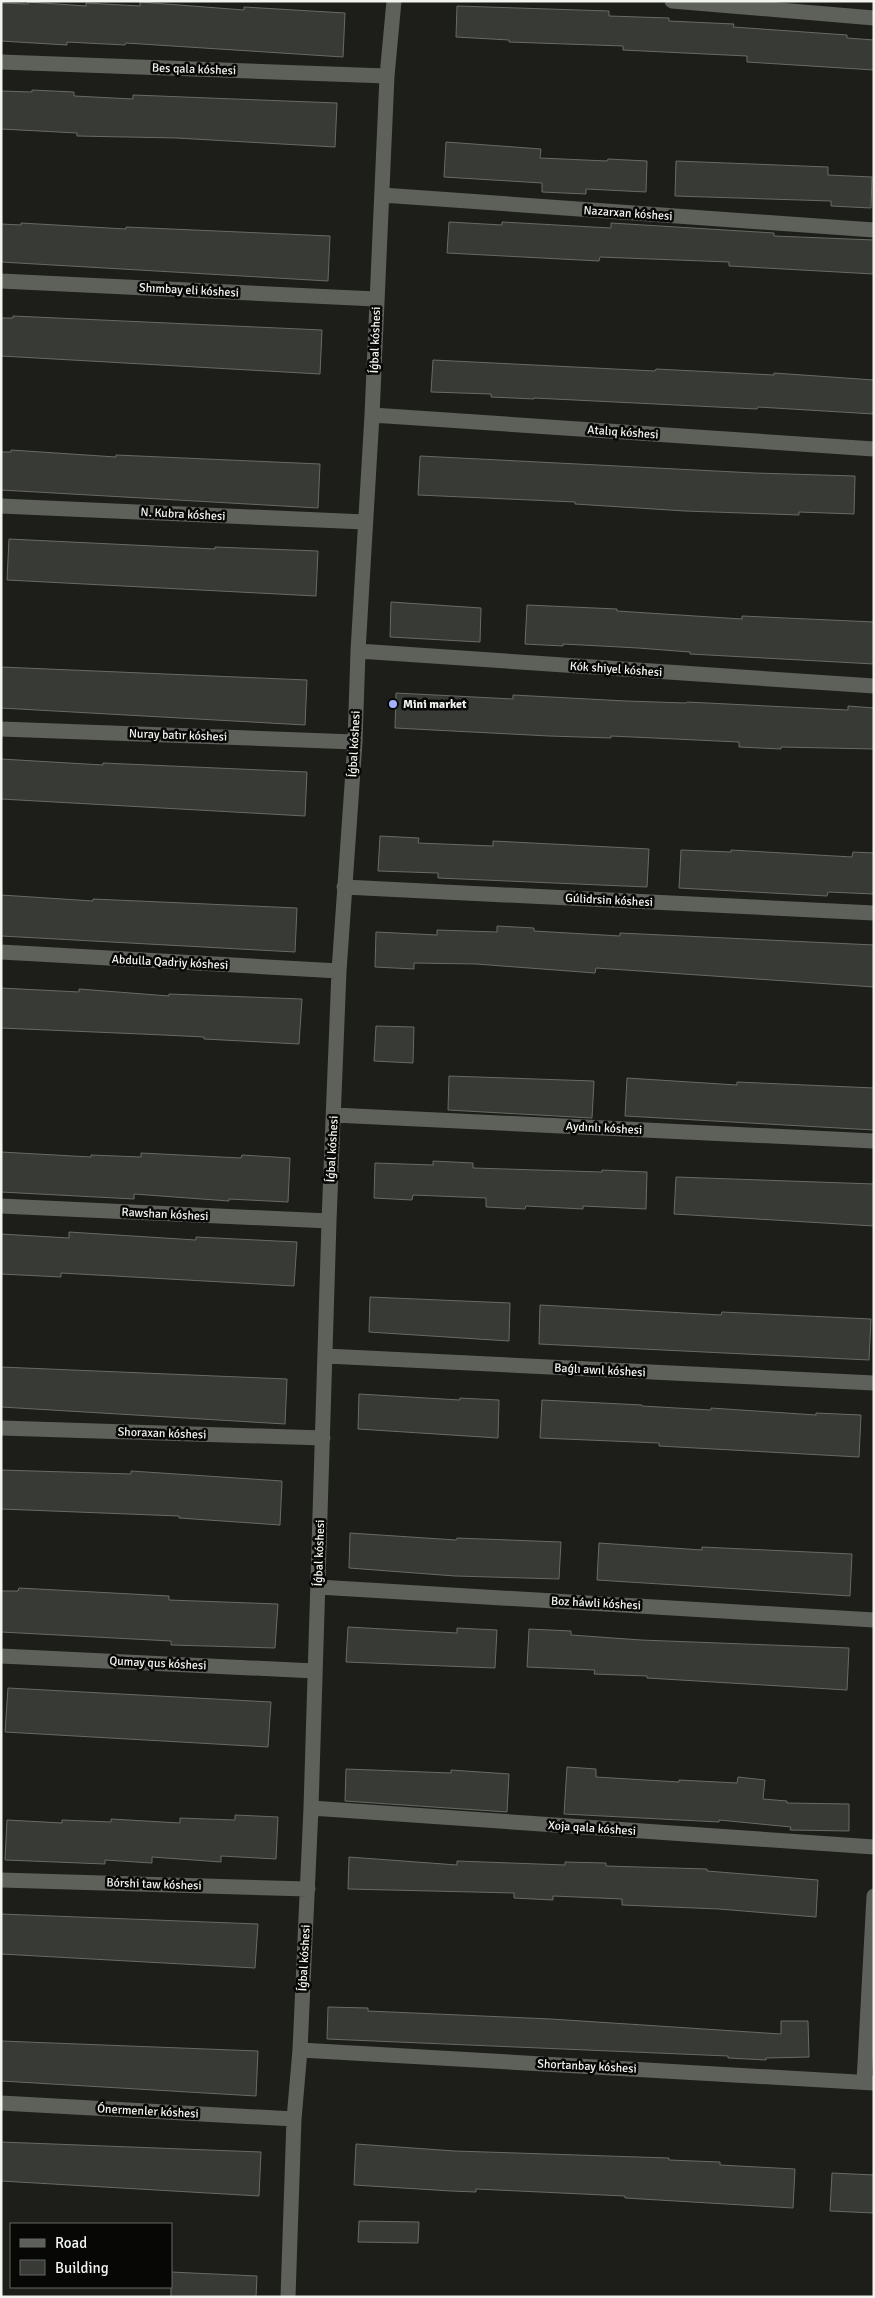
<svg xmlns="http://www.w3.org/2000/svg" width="875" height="2298" font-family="Signika,sans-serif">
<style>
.building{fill:#383a35;stroke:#686a65}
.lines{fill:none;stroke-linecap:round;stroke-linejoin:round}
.minor{stroke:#5e605a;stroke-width:15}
.poi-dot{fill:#a4b2fc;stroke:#070806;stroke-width:2}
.labels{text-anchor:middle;stroke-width:5;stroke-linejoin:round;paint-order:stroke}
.street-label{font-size:12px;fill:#f2f4f0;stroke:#070806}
.poi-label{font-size:12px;font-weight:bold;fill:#f2f4f0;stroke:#070806;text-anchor:start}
</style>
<rect width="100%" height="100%" fill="#1d1e19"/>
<!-- building -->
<path class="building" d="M28,2L86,6V3L140,6V2L244,10V7L345,13L343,57L126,43L125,45L67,42V45L1,41V3L28,4Z
M457,6L609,11V16L669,18V21L734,24L733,27L847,35V38L874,40V70L747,62V56L623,50V46L509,42V40L456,37Z
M32,90L74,92V96L133,99V95L337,103L335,147L176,138L77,136V133L1,129V91L32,92Z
M446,142L541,149L540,158L607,161L608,159L647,161L646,192L586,189V194L542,192V183L444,177Z
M676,161L828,167V175L872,177L871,208L831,206V201L675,196Z
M449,222L502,225V222L611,228V223L774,233V236L874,240V274L729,266V262L600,257L599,261L447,253Z
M21,223L126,229V227L330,236L328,281L1,262V224L21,225Z
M13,316L322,330L320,374L1,356V318H13Z
M433,360L655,371L656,369L774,375V373L874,380V414L758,407L757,409L534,398V399L491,397V394L431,392Z
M11,450L116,457V455L320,464L318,508L1,490V452H11Z
M420,456L755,473L855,476L854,514L799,512V515L685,511L575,504V502L418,495Z
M9,539L215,549V547L318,551L316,596L7,580Z
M391,602L481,608L480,642L390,637Z
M527,605L617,609V611L742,619V616L874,622V664L690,654V652L638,648L563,644V646L525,644Z
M1,667L307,680L305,725L1,708Z
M396,693L513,699V695L626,701L686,703L687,702L848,710V706L874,708V749L781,747V749L739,747V742L611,736V738L549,736L395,728Z
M1,759L103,765V763L307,772L305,816L1,799Z
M380,836L419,838L418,843L493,846V841L649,849L647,887L438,878V873L378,871Z
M681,850L731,852V850L852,857L853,852L874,853V894L828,892L827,896L679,888Z
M1,895L93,901V899L297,908L295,952L1,936Z
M497,926L534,928V931L620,936V933L874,945V987L596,968L595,973L476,964L414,963V969L375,967L376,932L437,935V930L497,932Z
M1,988L79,992V989L169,996V994L302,999L299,1044L204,1039V1037L164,1035L1,1028Z
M376,1026L414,1027L413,1063L374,1061Z
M449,1076L594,1081L592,1118L448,1110Z
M627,1078L737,1085V1082L874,1088V1130L625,1116Z
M1,1152L91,1157V1155L141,1157V1153L241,1158L242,1155L290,1158L288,1202L229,1199V1201L134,1194V1199L1,1192Z
M433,1161L473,1163V1168L602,1172V1170L647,1172L646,1209L583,1206V1209L526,1206L525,1209L486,1207V1198L413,1195L412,1200L374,1198L375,1163L433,1165Z
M676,1177L874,1184V1226L674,1214Z
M69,1232L196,1240V1237L297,1242L294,1286L61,1273V1277L1,1274V1234L69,1238Z
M370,1297L510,1303L509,1341L369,1332Z
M540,1305L721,1315L722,1312L871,1319L869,1360L539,1344Z
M1,1367L287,1379L285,1424L1,1407Z
M359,1394L460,1400V1398L499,1400L498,1438L358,1429Z
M542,1400L642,1405V1406L711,1410V1408L816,1415V1413L861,1415L859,1457L659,1446V1443L540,1438Z
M1,1470L131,1474V1471L282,1481L280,1525L179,1518V1516L1,1509Z
M350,1533L456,1540L457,1538L561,1542L559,1579L455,1576L349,1568Z
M599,1543L702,1550V1547L852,1554L850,1596L597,1580Z
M19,1588L169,1596V1600L278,1604L275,1648L171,1645V1641L1,1632V1591H18Z
M348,1627L457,1633V1628L497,1630L495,1668L346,1662Z
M529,1629L571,1631V1635L641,1640L849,1648L847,1690L647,1678V1676L594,1674L595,1670L527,1667Z
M8,1688L271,1702L268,1747L5,1732Z
M567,1767L596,1769V1777L679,1782V1780L737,1783L738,1777L765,1780L763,1799L787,1801V1803L849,1804V1831L790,1830L791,1827L719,1820V1822L564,1814Z
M346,1769L451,1773V1770L509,1774L507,1812L345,1801Z
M235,1815L278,1817L276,1859L221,1856V1862L152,1857V1863L105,1860V1864L5,1860L7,1820L62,1823V1820L111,1822V1819L180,1823V1818L235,1820Z
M349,1857L457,1865V1861L565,1865V1862L606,1863V1866L707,1869V1871L818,1880L816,1917L719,1909L622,1905V1899L553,1896V1900L514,1898V1893L348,1889Z
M1,1914L258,1924L255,1968L1,1954Z
M328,2007L368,2008V2011L551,2019L781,2034V2021H808L809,2057L766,2058V2060L728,2058V2056L327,2039Z
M1,2041L258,2051L256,2096L1,2081Z
M1,2142L261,2152L259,2196L1,2181Z
M356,2144L455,2151L669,2158V2160L720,2162V2165L795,2169L793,2208L625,2198V2196L476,2189V2192L451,2191L354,2185Z
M832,2173L874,2175V2213L830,2211Z
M359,2221L419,2222L418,2243L358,2242Z
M171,2272L257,2276L256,2297H171Z"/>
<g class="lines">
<!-- minor -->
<path class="minor" d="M672,1L874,18
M1,62L387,76
M382,195L874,230
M1,281L376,299
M372,415L874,449
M1,506L365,522
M358,651L874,686
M1,729L355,742
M344,887L874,913
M1,952L339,971
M334,1115L874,1141
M1,1206L329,1221
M326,1356L874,1383
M1,1428L323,1438
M318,1587L874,1620
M1,1656L315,1671
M311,1808L874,1847
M1,1880L308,1889
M300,2050L874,2083
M864,2082L874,1896
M1,2103L294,2119
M288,2297L294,2119L300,2050L311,1808L329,1221L339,971L355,742L358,651L372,415L387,76L394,1"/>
</g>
<!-- markers -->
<circle class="poi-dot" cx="393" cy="704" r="5"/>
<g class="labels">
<!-- street labels -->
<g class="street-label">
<text transform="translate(194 69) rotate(2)" y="4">Bes qala kóshesi</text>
<text transform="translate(628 213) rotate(4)" y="4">Nazarxan kóshesi</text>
<text transform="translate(189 290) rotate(3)" y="4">Shımbay eli kóshesi</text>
<text transform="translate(375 340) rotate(-88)" y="4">Íǵbal kóshesi</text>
<text transform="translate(623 432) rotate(4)" y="4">Atalıq kóshesi</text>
<text transform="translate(183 514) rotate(3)" y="4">N. Kubra kóshesi</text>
<text transform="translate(616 669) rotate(4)" y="4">Kók shiyel kóshesi</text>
<text transform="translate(178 735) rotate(2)" y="4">Nuray batır kóshesi</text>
<text transform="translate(354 744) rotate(-87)" y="4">Íǵbal kóshesi</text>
<text transform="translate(609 900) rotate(3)" y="4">Gúlidrsin kóshesi</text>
<text transform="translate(170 962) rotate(3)" y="4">Abdulla Qadriy kóshesi</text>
<text transform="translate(604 1128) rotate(3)" y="4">Aydınlı kóshesi</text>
<text transform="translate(332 1149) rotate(-87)" y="4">Íǵbal kóshesi</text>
<text transform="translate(165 1214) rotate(3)" y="4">Rawshan kóshesi</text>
<text transform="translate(600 1370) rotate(3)" y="4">Baǵlı awıl kóshesi</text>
<text transform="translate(162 1433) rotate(2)" y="4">Shoraxan kóshesi</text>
<text transform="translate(319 1553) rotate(-88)" y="4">Íǵbal kóshesi</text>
<text transform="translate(596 1603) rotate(3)" y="4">Boz háwli kóshesi</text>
<text transform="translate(158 1663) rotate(3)" y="4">Qumay qus kóshesi</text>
<text transform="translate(592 1828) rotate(4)" y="4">Xoja qala kóshesi</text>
<text transform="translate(154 1884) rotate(2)" y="4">Bórshi taw kóshesi</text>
<text transform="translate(304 1958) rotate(-87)" y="4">Íǵbal kóshesi</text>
<text transform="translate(587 2066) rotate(3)" y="4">Shortanbay kóshesi</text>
<text transform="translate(148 2111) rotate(3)" y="4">Ónermenler kóshesi</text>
</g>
<!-- poi labels -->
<g class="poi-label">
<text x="403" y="708">Mini market</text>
</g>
</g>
<!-- border -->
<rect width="875" height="2298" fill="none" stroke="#f2f4f0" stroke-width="5"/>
<!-- legend -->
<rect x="10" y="2223" width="162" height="65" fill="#070806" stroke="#656664"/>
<rect x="20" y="2239" width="25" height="8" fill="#5e605a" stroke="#656664"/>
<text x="55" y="2248" font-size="15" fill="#f2f4f0">Road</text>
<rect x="20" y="2260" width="25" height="15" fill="#383a35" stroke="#656664"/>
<text x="55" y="2273" font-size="15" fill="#f2f4f0">Building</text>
</svg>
